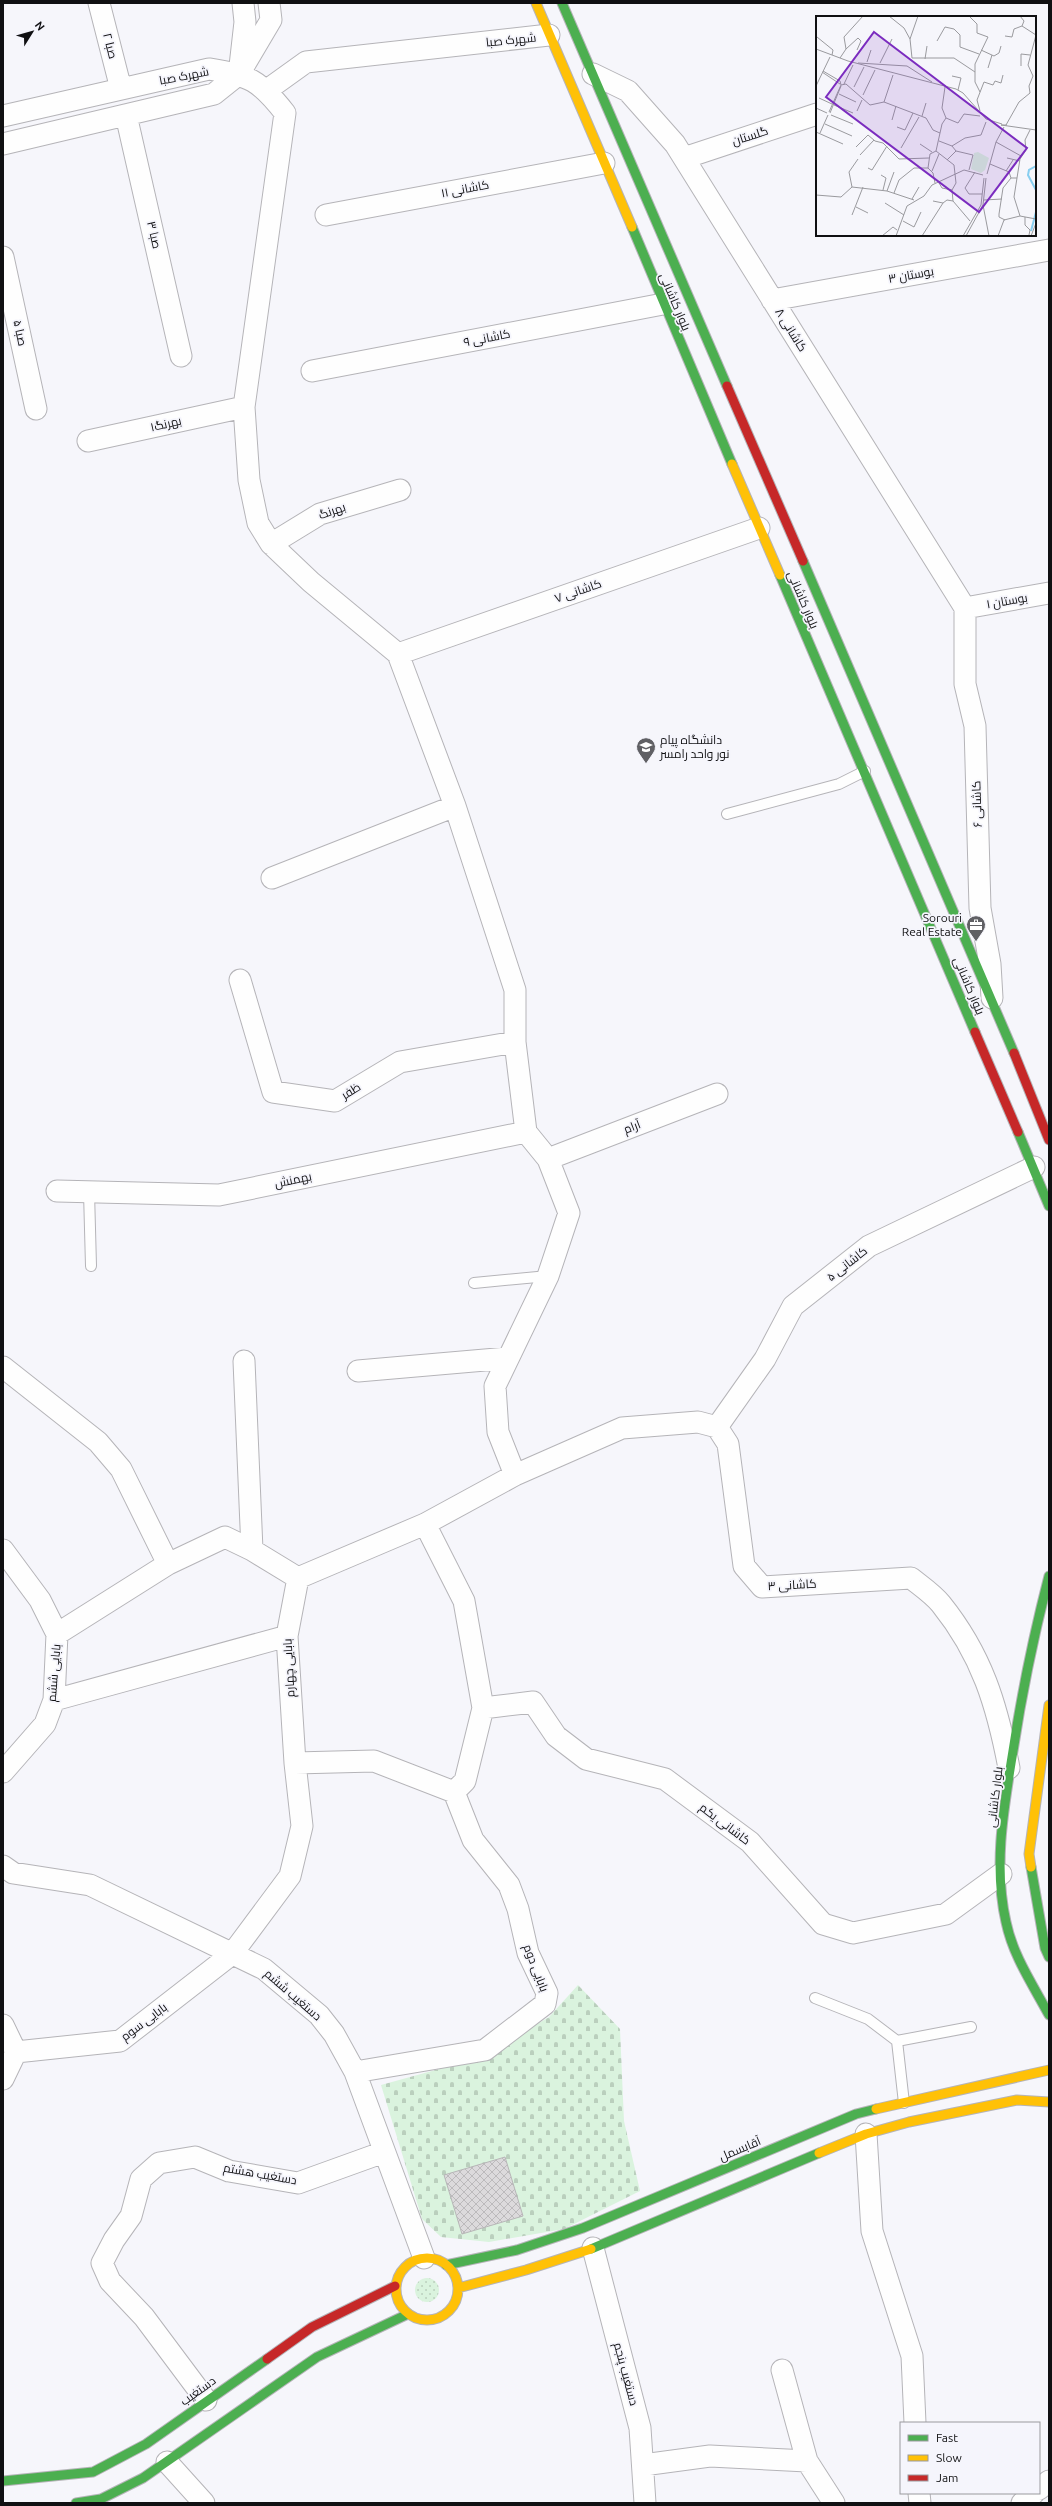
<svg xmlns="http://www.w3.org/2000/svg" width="1052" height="2506" font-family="Ubuntu,Cairo,sans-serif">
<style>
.grass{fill:url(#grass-dots)}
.cemetery{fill:url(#cemetery-stones)}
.building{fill:url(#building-cross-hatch);stroke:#b7b6b7}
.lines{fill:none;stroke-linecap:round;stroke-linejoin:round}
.lane-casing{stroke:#b5b4b8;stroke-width:12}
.street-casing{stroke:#b5b4b8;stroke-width:23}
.fast-casing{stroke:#b5b4b8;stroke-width:11}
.slow-casing{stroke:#b5b4b8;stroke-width:11}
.jam-casing{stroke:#b5b4b8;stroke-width:11}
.lane{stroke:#fefefe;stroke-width:10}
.street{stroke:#fefefe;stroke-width:21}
.fast{stroke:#4caf50;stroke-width:9}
.slow{stroke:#ffc107;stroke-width:9}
.jam{stroke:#c62828;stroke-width:9}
.labels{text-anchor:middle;stroke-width:3.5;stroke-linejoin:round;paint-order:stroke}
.street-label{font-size:12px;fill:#101012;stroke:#f5f5fc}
.poi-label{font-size:12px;fill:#101012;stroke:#f5f5fc;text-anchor:start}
.inset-river{fill:none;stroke:#87cef0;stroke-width:2}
.inset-road{fill:none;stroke:#9a9a9e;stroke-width:1}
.view{fill:#7b2cbf;fill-opacity:0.15;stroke:#7b2cbf;stroke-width:2}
.inset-edge{fill:none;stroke:#101012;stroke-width:2}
</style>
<defs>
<pattern id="grass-dots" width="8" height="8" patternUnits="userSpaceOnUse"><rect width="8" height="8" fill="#daf3de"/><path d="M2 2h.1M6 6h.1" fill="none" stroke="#bacfbd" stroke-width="1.8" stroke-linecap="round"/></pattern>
<pattern id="cemetery-stones" width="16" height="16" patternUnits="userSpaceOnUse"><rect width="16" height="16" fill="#daf3de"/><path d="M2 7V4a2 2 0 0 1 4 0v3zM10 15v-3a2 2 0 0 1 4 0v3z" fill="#bacfbd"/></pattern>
<pattern id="building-cross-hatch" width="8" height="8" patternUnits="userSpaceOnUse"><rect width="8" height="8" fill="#dcdadc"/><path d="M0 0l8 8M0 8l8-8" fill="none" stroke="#bcbabc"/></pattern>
</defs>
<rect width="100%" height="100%" fill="#f6f6fb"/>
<!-- grass -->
<path class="grass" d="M415 2290a12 12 0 1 1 24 0a12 12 0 1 1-24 0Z"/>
<!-- cemetery -->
<path class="cemetery" d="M578,1985L620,2029L624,2121L640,2191L564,2229L489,2242L441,2237L422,2219L381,2085L479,2058L549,2017Z"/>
<!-- building -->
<path class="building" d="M505,2157L523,2216L462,2234L444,2175Z"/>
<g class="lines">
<!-- lane casing -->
<g class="lane-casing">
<path id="lane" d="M727,814L839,784L865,771
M89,1192L91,1266
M474,1283L548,1276
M815,1998L868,2019L897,2041L904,2103
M897,2041L971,2027"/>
</g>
<!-- street casing -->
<g class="street-casing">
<path id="street" d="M99,3L121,89
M240,66L245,22L243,3
M593,74L628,91L675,144L965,608
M267,90L306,62L549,35
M126,115L181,356
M3,116L209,69C250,75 260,81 285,113L244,407L249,480L258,523L271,544L311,582L398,654L455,806L515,990V1042L526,1132L548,1159L569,1213L548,1276L495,1386L498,1432L515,1475
M3,144L214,94L239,74L271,20L269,3
M684,158L817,114
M326,215L604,163
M3,257L36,409
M772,300L1049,250
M312,371L663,304
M88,441L244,407
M271,544L320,514L400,490
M965,608V684L975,726L980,908L990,964L992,998
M965,608L1049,593
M398,654L759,528
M272,878L455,806
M240,980L273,1092L335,1101L400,1062L515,1042
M548,1159L717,1094
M57,1191L219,1195L526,1132
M244,1361L252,1550
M3,1367L98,1442L121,1469L168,1564
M358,1371L508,1358
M717,1427L765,1359L793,1306L869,1246L1034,1167
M425,1524L464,1601L483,1708L465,1781L454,1792
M3,1550L40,1600L57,1634L54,1700L45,1724L3,1772
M57,1634L168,1564L225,1537L252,1550L298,1578
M54,1700L287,1636
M483,1708L533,1702L556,1736L586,1759L665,1779L750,1842L823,1924L853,1933L946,1914L1001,1874
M295,1763L374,1761L454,1792
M3,1866L13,1873L90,1885L264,1969L319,2015L334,2034L355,2072L424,2258
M3,2025L16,2052L3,2079
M16,2052L120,2041L232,1954L290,1876L302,1826L295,1763L287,1636L298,1578L425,1524L515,1475L622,1428L698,1422L717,1427L728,1444L744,1566L762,1587L911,1578C921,1586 933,1594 941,1604C982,1655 997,1705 1009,1768
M355,2072L485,2050L545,2004L547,1993L528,1953L518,1909L509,1885L473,1840L454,1792
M866,2134L872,2231L912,2356L915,2423
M593,2248L640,2428L645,2503
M782,2370L807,2461L834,2503
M206,2400L144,2317L110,2281L102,2263L114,2240L131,2216L141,2179L159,2163L195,2157L229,2171L298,2183L384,2152
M167,2462L204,2503
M643,2465L710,2456L807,2461
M1039,2489L1049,2481
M919,2493L920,2503
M1022,2503L1034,2493"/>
</g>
<!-- fast casing -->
<g class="fast-casing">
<path id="fast" d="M562,3L727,386
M632,227L732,464
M803,561L1014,1053
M780,575L975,1032
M1018,1132L1049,1206
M1049,1576C1034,1634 1022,1692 1013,1751C1004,1807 993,1865 1006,1922C1013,1956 1033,1985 1049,2015
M1031,1867L1045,1948L1049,1957
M591,2249L819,2153
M446,2265L517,2250L583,2228L856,2114L876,2109
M3,2481L93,2472L146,2444L267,2359
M76,2503L101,2499L143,2478L317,2357L408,2314"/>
</g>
<!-- slow casing -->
<g class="slow-casing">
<path id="slow" d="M536,3L632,227
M732,464L780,575
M1031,1867L1029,1854L1049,1705
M876,2109L1049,2070
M819,2153L866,2134L909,2122L1017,2100L1049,2102
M396 2289a31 31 0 1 1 62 0a31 31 0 1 1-62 0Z
M458,2288L526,2270L591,2249"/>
</g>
<!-- jam casing -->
<g class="jam-casing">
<path id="jam" d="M727,386L803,561
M975,1032L1018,1132
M1014,1053L1049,1140
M267,2359L312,2327L395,2286"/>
</g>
<!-- lane -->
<use href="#lane" class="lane"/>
<!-- street -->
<use href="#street" class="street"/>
<!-- fast -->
<use href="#fast" class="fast"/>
<!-- slow -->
<use href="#slow" class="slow"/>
<!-- jam -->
<use href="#jam" class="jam"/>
</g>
<!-- icons -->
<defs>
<g id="university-pin" transform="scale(1)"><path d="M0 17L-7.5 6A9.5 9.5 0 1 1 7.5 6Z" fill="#606064" stroke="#f5f5fc"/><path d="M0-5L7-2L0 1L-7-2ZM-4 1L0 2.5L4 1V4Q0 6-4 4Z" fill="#fff"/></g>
<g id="office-pin" transform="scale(1)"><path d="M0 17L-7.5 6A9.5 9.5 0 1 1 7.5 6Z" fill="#606064" stroke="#f5f5fc"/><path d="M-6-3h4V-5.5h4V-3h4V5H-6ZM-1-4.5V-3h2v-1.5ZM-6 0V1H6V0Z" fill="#fff"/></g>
</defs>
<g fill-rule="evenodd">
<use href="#university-pin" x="646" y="747"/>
<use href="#office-pin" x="976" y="925"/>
</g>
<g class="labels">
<!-- street labels -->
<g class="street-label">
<text transform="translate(511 40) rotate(-6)" y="4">شهرک صبا</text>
<text transform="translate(110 46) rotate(76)" y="4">صبا ۲</text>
<text transform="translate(184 76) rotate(-11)" y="4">شهرک صبا</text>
<text transform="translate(750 136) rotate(-18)" y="4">گلستان</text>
<text transform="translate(465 189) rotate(-11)" y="4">کاشانی ۱۱</text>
<text transform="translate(154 235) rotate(77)" y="4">صبا ۳</text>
<text transform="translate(911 275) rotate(-10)" y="4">بوستان ۳</text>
<text transform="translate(675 302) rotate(67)" y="4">بلوار کاشانی</text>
<text transform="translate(791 330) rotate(58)" y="4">کاشانی ۸</text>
<text transform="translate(20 333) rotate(78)" y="4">صبا ۵</text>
<text transform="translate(487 338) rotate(-11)" y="4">کاشانی ۹</text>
<text transform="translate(166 424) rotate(-13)" y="4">۱بهرنگ</text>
<text transform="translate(332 511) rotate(-19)" y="4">بهرنگ</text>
<text transform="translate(578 591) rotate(-19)" y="4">کاشانی ۷</text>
<text transform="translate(803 600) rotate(67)" y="4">بلوار کاشانی</text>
<text transform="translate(1007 601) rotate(-10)" y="4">بوستان ۱</text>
<text transform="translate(977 804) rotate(-92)" y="4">کاشانی ۶</text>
<text transform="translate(969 986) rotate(67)" y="4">بلوار کاشانی</text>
<text transform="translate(351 1091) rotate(-31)" y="4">ظفر</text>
<text transform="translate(632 1127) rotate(-21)" y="4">آرام</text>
<text transform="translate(293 1180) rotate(-12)" y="4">بهمنش</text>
<text transform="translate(847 1264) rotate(-38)" y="4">کاشانی ۵</text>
<text transform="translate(792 1585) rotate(-3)" y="4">کاشانی ۳</text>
<text transform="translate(289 1668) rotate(-93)" y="4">بابایی چهارم</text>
<text transform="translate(54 1673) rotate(-85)" y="4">بابایی ششم</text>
<text transform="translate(995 1797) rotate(-83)" y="4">بلوار کاشانی</text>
<text transform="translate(725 1824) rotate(37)" y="4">کاشانی یکم</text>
<text transform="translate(536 1968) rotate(69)" y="4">بابایی دوم</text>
<text transform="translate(293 1995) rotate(41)" y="4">دستغیب ششم</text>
<text transform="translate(144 2022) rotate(-37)" y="4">بابایی سوم</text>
<text transform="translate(740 2149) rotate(-23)" y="4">آقابسمل</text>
<text transform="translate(260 2174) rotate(10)" y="4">دستغیب هشتم</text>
<text transform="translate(626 2374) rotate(75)" y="4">دستغیب پنجم</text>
<text transform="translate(198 2391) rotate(-36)" y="4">دستغیب</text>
</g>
<!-- poi labels -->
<g class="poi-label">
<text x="660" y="744">دانشگاه پیام<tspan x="660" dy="14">نور واحد رامسر</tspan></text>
<text x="962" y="922" text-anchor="end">Sorouri<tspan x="962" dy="14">Real Estate</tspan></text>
</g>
</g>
<!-- overview -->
<g transform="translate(816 16)">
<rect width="220" height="220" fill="#f6f6fb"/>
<path d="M162,136L173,142L169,154L165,157L155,153L158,137Z" fill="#daf3de"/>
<path class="inset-river" d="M220,150L213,154L212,159L220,174M215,215L220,196"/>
<path class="inset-road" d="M73,0L88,12L94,23L96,42M153,0L161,8V17L172,21L159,48V66L164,76M204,0L208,5L206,10L220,19M189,20L196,21L198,13L206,10M1,21L17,34L16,39M94,23L102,0M121,25L129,11L138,13L144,19V31L163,38M0,33L32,45L140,73L147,77L170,103L186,108M30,33L42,22L45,25L41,34M165,34L178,40L183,37L185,30M24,42L30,33L28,21L47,0M96,42H138L159,56M109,43L111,30M51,46L55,34M42,47L91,50M64,47L76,23M91,50L116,66M205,50V38L214,39M172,52L176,39M7,55L24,65L25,69M6,56L24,68M136,60L145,62L142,74M28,68L37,49M25,69L30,68L54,89L68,86L110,102L117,114L124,117M0,70L14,41M38,71L48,51M129,71L126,92L130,102M23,78L40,86M47,79L59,54M3,82L16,88M68,86L77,59M18,89L37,97M0,92L11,97M41,95L46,84M164,95L161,84L168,66L177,69L179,65L185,67L187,59M13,96L25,69M14,97L25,70M15,99L37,108M106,100L110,87M76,104L80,90M9,108L36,120M190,109L203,86L214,77L213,70L217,60L212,49L220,19M191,109H185L220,114M81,111L89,114L97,97M214,114L209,124L210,134L204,143L198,181L204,200L220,203M0,116L27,128M4,117L12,99M123,125L136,130L140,135M180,126L205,140M104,128L116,136M136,130L149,122L165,119L170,106M40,131L52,119L59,125L67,127L83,143L113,142M85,132L103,101M140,135L157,139L153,154M44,139L58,124M191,142L204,145M131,144L140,135M174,148L193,156L195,162H201M52,152L56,154L71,130M112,152L114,138L120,135M116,155L123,138M190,155L197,144M159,156L149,172L153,178H166M171,158L180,126L188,111M65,159L70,162L67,174M123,167L126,172L136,174L137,185M36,171L71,175L98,184M36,171L33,156L42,143M136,174L140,167L138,149L120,135L126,108L130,102L142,107L148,98L164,100M71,175L78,156M78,177L83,164L98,152H112L117,157L119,167M0,179L25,181L36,171M96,183L103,171M168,184L186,183M117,185L127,187L131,184L137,185L154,205M69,187L88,199M167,189L173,220M40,191L52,197M36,199L47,171M209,201V209L214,214L213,219M189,204L183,201V198L187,172L195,162M87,205L98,211L105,196M66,220L77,211L81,214M80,220L91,190L108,180L116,169L148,154L167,159M106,220L127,187M147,220L165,189L168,162M150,220L167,189L170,162M182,220L188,204L204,200M215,220L220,207"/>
<path class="view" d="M58,16L211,132L163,196L10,81Z"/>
<rect width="220" height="220" class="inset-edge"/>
</g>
<!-- border -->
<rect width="1052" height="2506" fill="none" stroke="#101012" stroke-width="8"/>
<!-- legend -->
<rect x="900" y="2422" width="140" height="72" fill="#f5f5fc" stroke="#99999e"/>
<rect x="908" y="2435" width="20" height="6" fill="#4caf50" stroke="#99999e"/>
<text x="936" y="2442" font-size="12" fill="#101012">Fast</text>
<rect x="908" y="2455" width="20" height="6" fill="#ffc107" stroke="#99999e"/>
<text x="936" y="2462" font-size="12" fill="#101012">Slow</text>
<rect x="908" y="2475" width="20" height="6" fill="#c62828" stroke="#99999e"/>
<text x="936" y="2482" font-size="12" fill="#101012">Jam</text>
<!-- north arrow -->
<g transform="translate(32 32) rotate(53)" stroke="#f5f5fc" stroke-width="3" paint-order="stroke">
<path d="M0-3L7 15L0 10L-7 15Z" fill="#101012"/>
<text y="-6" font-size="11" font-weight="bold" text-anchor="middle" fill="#101012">N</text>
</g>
</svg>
